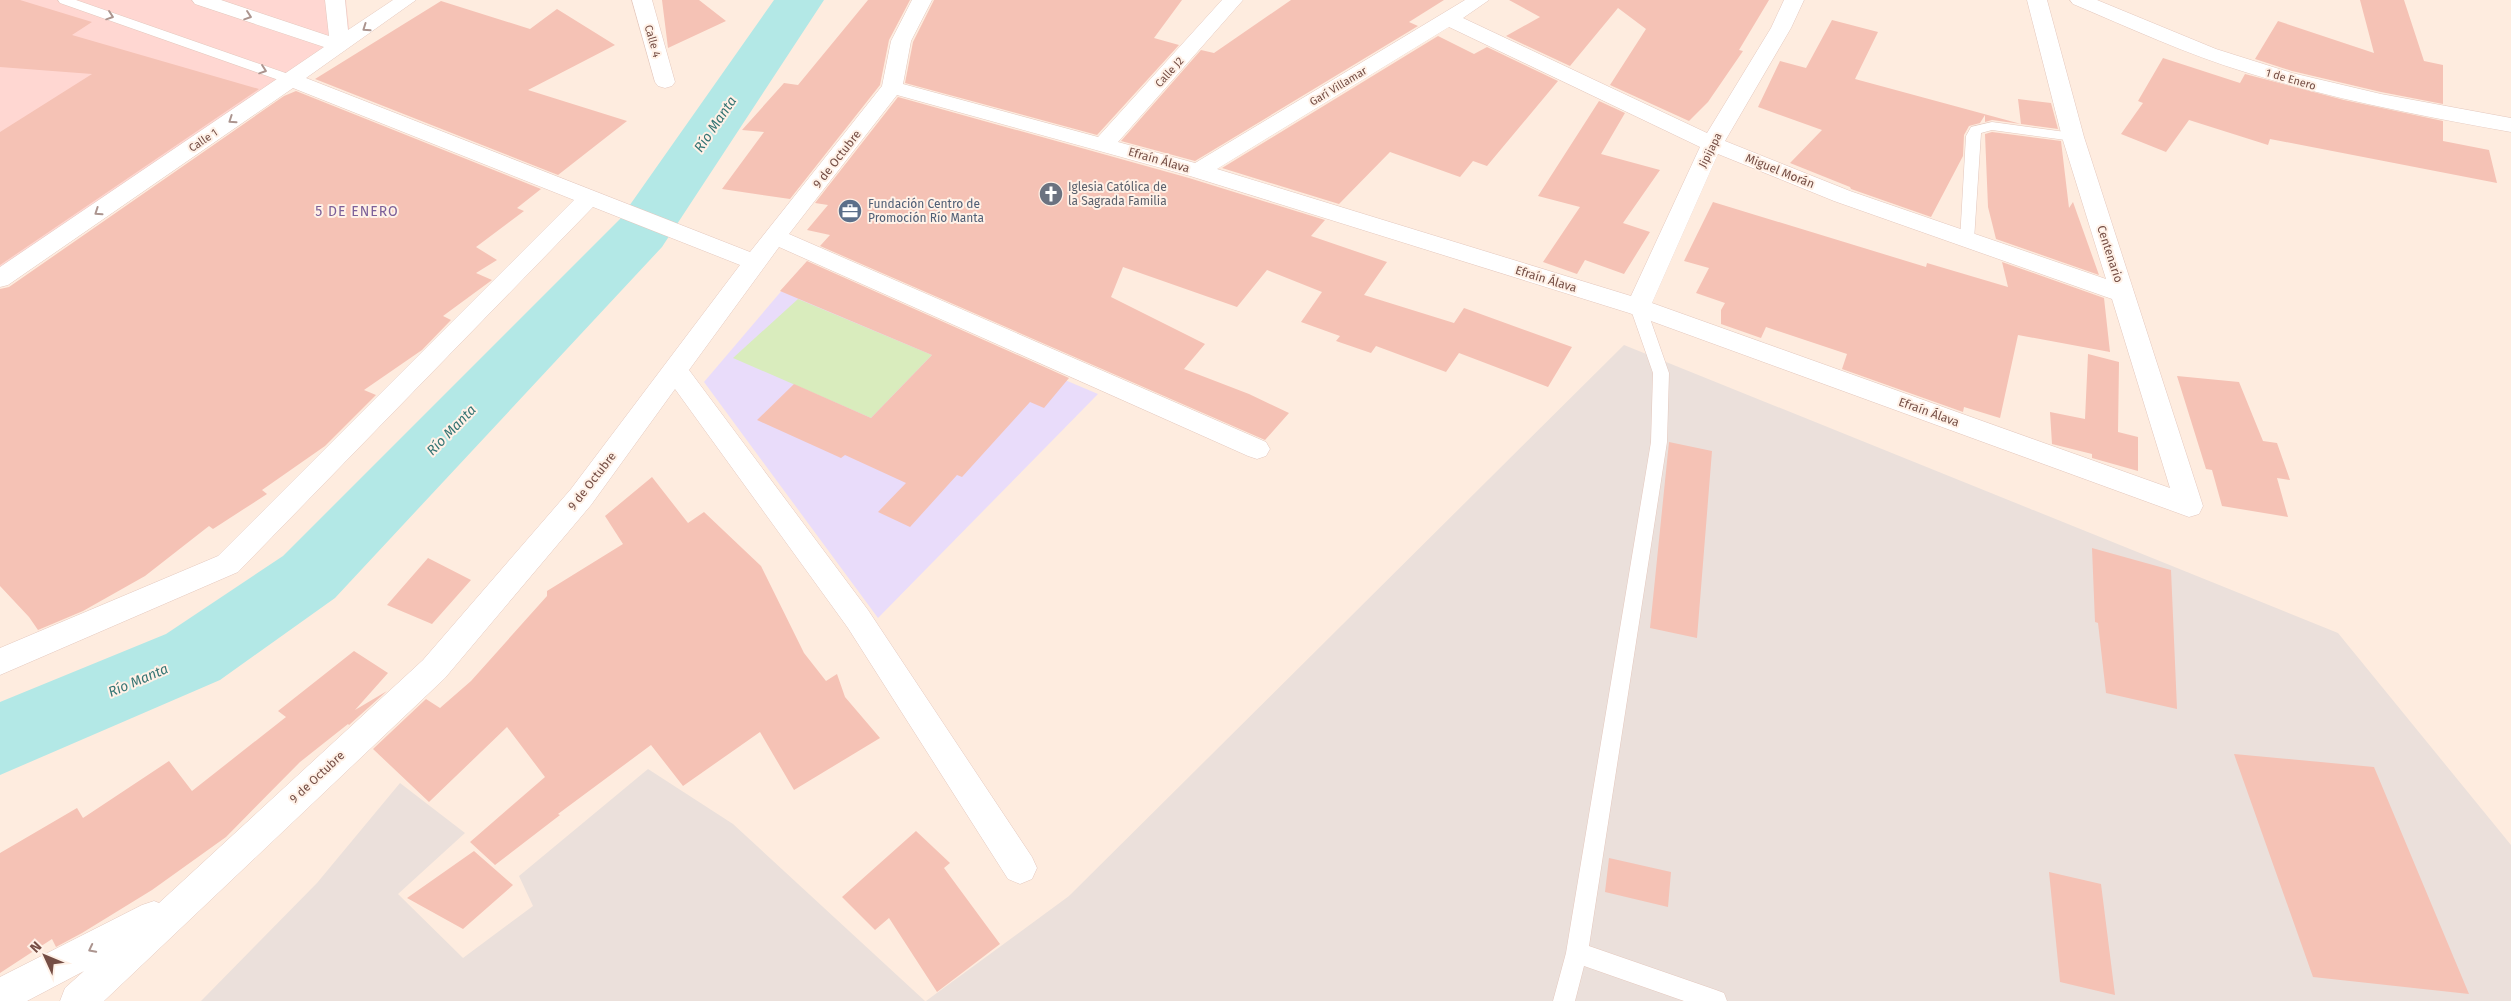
<svg xmlns="http://www.w3.org/2000/svg" width="2511" height="1001" font-family="'Fira Sans',sans-serif">
<style>
.commercial{fill:#ffd7d2}
.industrial{fill:#ebe0db}
.education{fill:#e9dcfa}
.green{fill:#d9ecbd}
.lines{fill:none;stroke-linecap:round;stroke-linejoin:round}
.river{fill:#b3e8e6;fill-rule:evenodd}
.building{fill:#f5c2b5}
.service-casing{stroke:#e4c8be;stroke-width:1}
.minor-casing{stroke:#e4c8be;stroke-width:1}
.service{fill:#fff;fill-rule:evenodd}
.minor{fill:#fff;fill-rule:evenodd}
.oneway{stroke:#ac958f}
.labels{text-anchor:middle;stroke-width:4;stroke-linejoin:round;paint-order:stroke}
.far-street-label{font-size:11px;fill:#754e45;stroke:#fff1e7}
.street-label{font-size:12px;fill:#754e45;stroke:#fff1e7}
.worship-label{font-size:12px;fill:#5b616d;stroke:#fff1e7;text-anchor:start}
.service-label{font-size:12px;fill:#4e5e75;stroke:#fff1e7;text-anchor:start}
.water-label{font-size:14px;font-style:italic;fill:#367574;stroke:#fff1e7}
.neighbourhood-label{font-size:14px;letter-spacing:1px;fill:#7c6099;stroke:#fff1e7}
</style>
<rect width="100%" height="100%" fill="#feecdf"/>
<!-- commercial -->
<path class="commercial" d="M0,0H346L350,36L0,269Z"/>
<!-- industrial -->
<path class="industrial" d="M1624,345L2338,633L2511,845V1001H926L1069,896Z
M648,769L733,824L925,1001H201L317,883L400,783L465,833L398,894L463,958L533,906L519,876Z"/>
<!-- education -->
<path class="education" d="M801,268L1098,394L878,618L704,382Z"/>
<!-- green -->
<path class="green" d="M798,299L932,355L871,418L733,358Z"/>
<g class="lines">
<!-- river -->
<path class="river" d="M774,0H824L662,247L335,598L220,680L0,775V702L166,634L283,556L620,219Z"/>
</g>
<!-- building -->
<path class="building" d="M0,0H20L92,22L72,35L259,89L0,265V132L92,74L0,67Z
M662,0H699L726,21L668,48Z
M868,0H910L889,40L880,85L790,199L722,189L764,132L742,130L784,83L798,85Z
M934,0H1182L1154,38L1179,45L1097,135L905,83L913,42Z
M1291,0H1444L1409,22L1418,26L1195,161L1121,141L1201,50L1214,53Z
M1509,0H1769L1739,50L1743,51L1708,102L1689,121L1610,85L1646,29L1618,8L1570,66L1506,36L1540,17Z
M2360,0H2404L2424,61L2443,65V104L2381,92L2292,71L2255,59L2278,21L2374,53Z
M441,1L530,29L557,9L615,45L528,90L627,121L558,175L315,79Z
M1832,20L1878,32L1855,79L2021,124L2018,99L2051,103L2058,129L1992,120L1985,122V115L1980,123L1969,126L1964,135L1963,156L1931,217L1851,189L1850,187L1790,163L1822,130L1758,107L1780,61L1806,68Z
M1438,36L1474,54L1487,47L1558,81L1487,166L1473,161L1460,177L1390,152L1339,204L1222,168Z
M2163,58L2240,83L2245,74L2344,100L2443,121V141L2489,150L2497,183L2270,139L2268,145L2189,120L2166,152L2121,134L2143,103L2138,101Z
M296,91L541,189L517,208L524,211L476,247L497,260L476,273L492,280L443,316L451,320L422,350L364,390L376,395L325,446L262,490L267,494L213,529L209,526L145,576L83,611L38,630L29,617L0,586V289L9,287L284,96Z
M898,97L1189,178L1325,220L1311,236L1387,262L1364,295L1454,323L1464,308L1572,347L1548,387L1459,353L1446,372L1376,346L1371,353L1336,341L1340,336L1301,322L1322,292L1267,270L1237,307L1123,267L1111,297L1205,344L1184,369L1249,394L1289,413L1265,440L820,246L830,235L807,230L828,205L815,203Z
M1599,101L1625,113L1601,154L1660,170L1623,223L1650,232L1624,274L1585,260L1577,274L1543,262L1580,207L1538,196Z
M1992,132L2061,141L2069,208L2073,202L2099,275L1996,239L1988,207L1985,134Z
M1713,202L1926,267L1927,263L2008,287L2002,262L2104,298L2110,352L2018,335L2000,418L1964,407L1963,412L1842,369L1847,354L1766,327L1761,338L1721,324V310L1725,303L1696,293L1709,268L1684,261Z
M807,261L1069,378L1044,408L1030,402L962,477L957,475L910,527L878,512L906,483L845,455L841,458L757,420L794,384L871,418L932,355L780,291Z
M2088,354L2119,362L2118,432L2138,437V471L2092,458V454L2052,444L2050,412L2085,419Z
M2177,376L2239,382L2263,441L2277,443L2290,480L2277,478L2288,517L2222,506L2212,470L2206,469Z
M1669,442L1712,451L1697,638L1650,628Z
M652,477L688,523L704,512L761,566L804,653L826,681L837,674L845,697L880,738L794,790L760,732L683,786L651,745L558,814L560,815L495,865L470,842L545,777L507,727L429,802L373,749L426,699L440,708L471,681L547,596V591L623,544L605,516Z
M2092,548L2171,570L2177,709L2106,693L2098,623L2095,622Z
M428,558L471,580L432,624L387,605Z
M354,651L388,673L355,710L387,691L349,725L348,724L300,762L226,837L152,890L82,933L56,947L52,939L0,973V853L77,808L83,818L169,761L192,791L286,717L278,711Z
M2234,754L2374,767L2469,994L2313,977Z
M916,831L950,863L944,868L1000,944L937,992L889,918L875,930L842,897Z
M474,851L513,885L463,929L407,898Z
M1609,858L1671,872L1668,907L1605,892Z
M2049,872L2101,884L2115,995L2060,982Z"/>
<g class="lines">
<!-- service casing -->
<g class="service-casing">
<path id="service" d="M58,0H76L297,77L299,80L297,83H287L60,3Z
M1992,122L2073,133L2080,137L2073,141L1992,130L1981,133L1974,240L1967,245L1960,240L1966,136L1971,127Z
M1638,302L1643,303L1646,307L1669,373L1667,442L1589,946L1716,990L1724,993L1727,1001H1684L1584,966L1575,1001H1553L1566,953L1651,442L1653,373L1630,307L1633,303Z"/>
</g>
<!-- minor casing -->
<g class="minor-casing">
<path id="minor" d="M192,0H221L329,36L325,0H345L348,30L393,0H416L306,78L750,252L882,86L891,41L912,0H932L911,41L903,84L1098,137L1222,0H1243L1118,142L1195,163L1465,0H1489L1463,18L1707,133L1771,28L1784,0H1804L1791,28L1725,141L1850,191L2106,279L2062,137L2027,0H2047L2084,137L2203,506L2199,514L2189,517L1629,313L1190,176L897,95L789,234L1266,442L1270,449L1266,456L1257,459L1248,456L779,247L689,370L868,610L1032,857L1037,868L1032,879L1020,884L1008,879L848,628L675,389L591,505L445,678L104,1001H60L65,988L84,971L27,1001H0V977L142,905L154,901L159,903L423,660L571,489L740,265L593,207L238,572L0,675V648L218,556L574,200L293,88L8,285L0,287V267L324,47L195,4ZM1449,27L1700,147L1631,296L1217,169ZM1718,154L1834,201L2112,299L2170,488L1652,303Z
M632,0H652L675,82L672,86L665,88L658,86L655,82Z
M2070,0H2097L2216,49L2292,73L2381,94L2511,118V132C2422,116 2332,99 2245,72C2186,54 2130,28 2073,4Z"/>
</g>
<!-- service -->
<use href="#service" class="service"/>
<!-- minor -->
<use href="#minor" class="minor"/>
</g>
<!-- one-way arrows -->
<defs><path id="oneway-chevron" d="M-2-3.5L2.5 0L-2 3.5" fill="none" stroke-width="1.6" stroke-linecap="round" stroke-linejoin="round" transform="scale(1.25)"/></defs>
<g class="oneway">
<use href="#oneway-chevron" transform="translate(110 16) rotate(19)"/>
<use href="#oneway-chevron" transform="translate(248 16) rotate(19)"/>
<use href="#oneway-chevron" transform="translate(366 28) rotate(145)"/>
<use href="#oneway-chevron" transform="translate(263 70) rotate(19)"/>
<use href="#oneway-chevron" transform="translate(232 120) rotate(146)"/>
<use href="#oneway-chevron" transform="translate(98 212) rotate(146)"/>
<use href="#oneway-chevron" transform="translate(92 949) rotate(153)"/>
</g>
<!-- icons -->
<defs>
<g id="church-disc" transform="scale(1.25)"><circle r="9.5" fill="#6b7280" stroke="#fff1e7"/><path d="M-1.2-6h2.4v3.5h3.3v2.4h-3.3V6h-2.4V-.1h-3.3v-2.4h3.3Z" fill="#fff"/></g>
<g id="office-disc" transform="scale(1.25)"><circle r="9.5" fill="#5c6f8a" stroke="#fff1e7"/><path d="M-6-3h4V-5.5h4V-3h4V5H-6ZM-1-4.5V-3h2v-1.5ZM-6 0V1H6V0Z" fill="#fff"/></g>
</defs>
<g fill-rule="evenodd">
<use href="#church-disc" x="1051" y="194"/>
<use href="#office-disc" x="850" y="211"/>
</g>
<g class="labels">
<!-- far-street labels -->
<g class="far-street-label">
<text transform="translate(653 41) rotate(74)" y="4">Calle 4</text>
<text transform="translate(1169 72) rotate(-48)" y="4">Calle J2</text>
<text transform="translate(2291 79) rotate(16)" y="4">1 de Enero</text>
<text transform="translate(1338 86) rotate(-31)" y="4">Garí Villamar</text>
<text transform="translate(203 140) rotate(-34)" y="4">Calle 1</text>
<text transform="translate(1710 150) rotate(-63)" y="4">Jipijapa</text>
</g>
<!-- street labels -->
<g class="street-label">
<text transform="translate(837 159) rotate(-52)" y="4">9 de Octubre</text>
<text transform="translate(1159 160) rotate(16)" y="4">Efraín Álava</text>
<text transform="translate(1780 171) rotate(22)" y="4">Miguel Morán</text>
<text transform="translate(2110 254) rotate(72)" y="4">Centenario</text>
<text transform="translate(1546 279) rotate(17)" y="4">Efraín Álava</text>
<text transform="translate(1929 412) rotate(20)" y="4">Efraín Álava</text>
<text transform="translate(592 481) rotate(-52)" y="4">9 de Octubre</text>
<text transform="translate(317 777) rotate(-43)" y="4">9 de Octubre</text>
</g>
<!-- worship labels -->
<g class="worship-label">
<text x="1068" y="191">Iglesia Católica de<tspan x="1068" dy="14">la Sagrada Familia</tspan></text>
</g>
<!-- service labels -->
<g class="service-label">
<text x="868" y="208">Fundación Centro de<tspan x="868" dy="14">Promoción Río Manta</tspan></text>
</g>
<!-- water labels -->
<g class="water-label">
<text transform="translate(715 124) rotate(-56)" y="5">Río Manta</text>
<text transform="translate(451 430) rotate(-46)" y="5">Río Manta</text>
<text transform="translate(138 680) rotate(-23)" y="5">Río Manta</text>
</g>
<!-- neighbourhood labels -->
<g class="neighbourhood-label">
<text x="357" y="216">5 DE ENERO</text>
</g>
</g>
<!-- north arrow -->
<g transform="translate(45 956) rotate(314)" stroke="#fff1e7" stroke-width="4" paint-order="stroke">
<path d="M0-4L9 19L0 12L-9 19Z" fill="#754e45"/>
<text y="-8" font-size="14" font-weight="bold" text-anchor="middle" fill="#754e45">N</text>
</g>
</svg>
